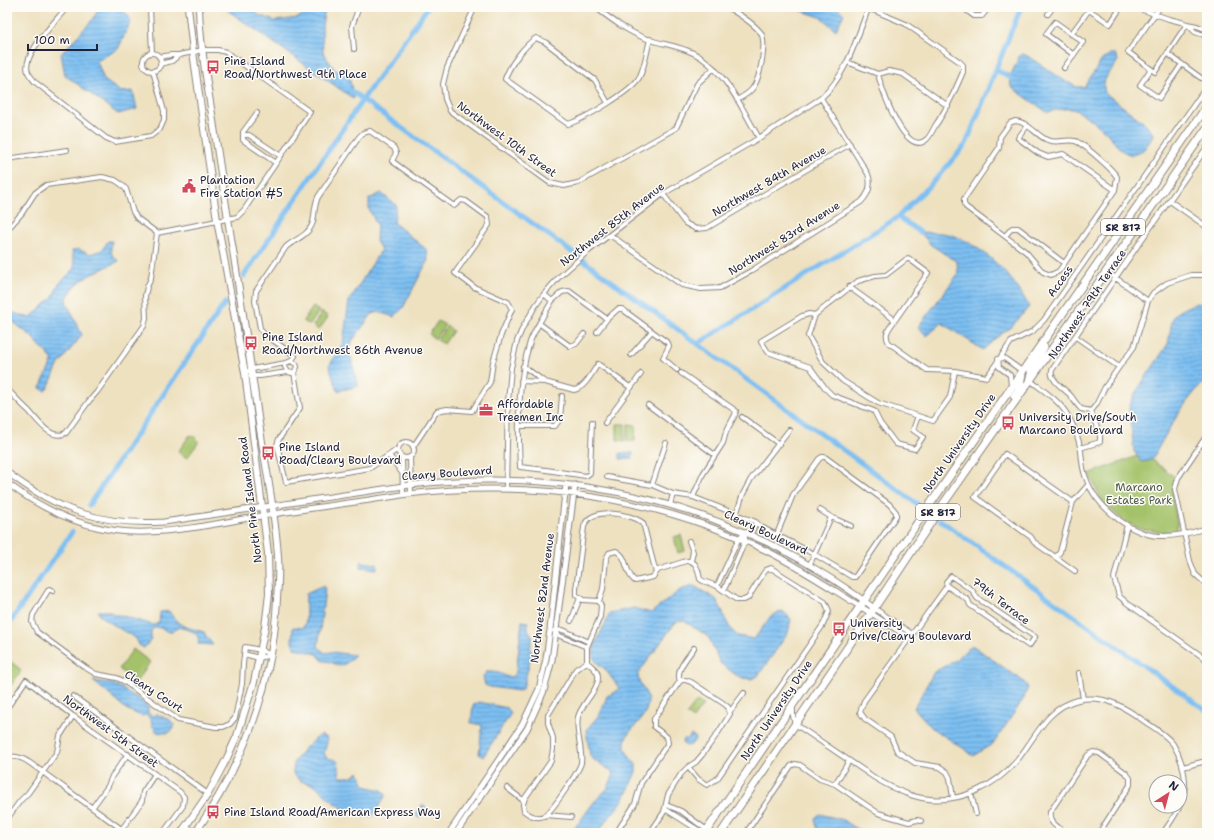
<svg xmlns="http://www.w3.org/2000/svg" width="1214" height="840" font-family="'Shantell Sans',sans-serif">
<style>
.green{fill:#a4c269;stroke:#637252}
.water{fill:url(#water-rules);stroke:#507096}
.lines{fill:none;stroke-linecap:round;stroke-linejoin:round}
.canal{stroke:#7dbff2;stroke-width:5}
.minor-casing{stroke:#88827e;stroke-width:6}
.tertiary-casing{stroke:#88827e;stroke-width:7}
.secondary-casing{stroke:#88827e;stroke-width:8}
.primary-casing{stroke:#88827e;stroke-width:9}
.minor{stroke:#fff;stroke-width:4}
.tertiary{stroke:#fff;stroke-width:5}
.secondary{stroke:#fff;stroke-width:6}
.primary{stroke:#fff;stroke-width:7}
.labels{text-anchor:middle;stroke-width:3;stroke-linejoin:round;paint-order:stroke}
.shield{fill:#fdfcf7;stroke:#646373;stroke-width:1}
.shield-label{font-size:10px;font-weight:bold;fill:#22223b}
.poi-label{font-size:11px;fill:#22223b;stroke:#fdfcf7;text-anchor:start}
.street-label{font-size:11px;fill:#22223b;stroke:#fdfcf7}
.park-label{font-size:11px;fill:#505a4b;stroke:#fdfcf7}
</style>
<defs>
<pattern id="water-rules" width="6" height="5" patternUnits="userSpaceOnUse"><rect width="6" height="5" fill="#7dbff2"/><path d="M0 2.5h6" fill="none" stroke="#669bc5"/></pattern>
</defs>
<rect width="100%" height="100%" fill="#fdfcf7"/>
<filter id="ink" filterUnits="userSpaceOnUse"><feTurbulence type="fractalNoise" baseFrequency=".025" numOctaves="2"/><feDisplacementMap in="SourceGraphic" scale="8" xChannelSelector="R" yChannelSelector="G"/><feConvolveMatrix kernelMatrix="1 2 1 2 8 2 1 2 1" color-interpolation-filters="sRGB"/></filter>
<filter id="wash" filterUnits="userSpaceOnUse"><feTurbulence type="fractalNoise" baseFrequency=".012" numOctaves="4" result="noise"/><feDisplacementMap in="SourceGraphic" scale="16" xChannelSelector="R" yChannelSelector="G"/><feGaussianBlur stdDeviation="0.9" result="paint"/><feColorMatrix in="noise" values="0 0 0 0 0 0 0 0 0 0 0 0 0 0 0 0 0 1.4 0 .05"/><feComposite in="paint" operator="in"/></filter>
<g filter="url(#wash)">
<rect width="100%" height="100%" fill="#eee1c0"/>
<!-- green -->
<path class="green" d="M313,307L319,311L310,325L303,321Z
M322,312L328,317L319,330L313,326Z
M438,321L445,325L435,339L429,334Z
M447,326L453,331L444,344L437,340Z
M617,424H625V441L617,440Z
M628,424L636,425L635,441H627Z
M192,435L198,440V443L187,458L178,452L189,436Z
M1137,456L1141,462L1152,460L1176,478L1172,490L1177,523V529L1175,532H1167L1143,530L1124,521L1103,503L1089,474Z
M681,535L685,551L678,553L674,537Z
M133,649L150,662L136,682L119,669Z
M7,659L20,669L21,671L9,688H7Z
M697,701L703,705L693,719L687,714Z"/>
<!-- water -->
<path class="water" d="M99,7C113,7 125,7 131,21L118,49L97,61L104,80L121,92L133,91L137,109L118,114L65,75L61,54L94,18Z
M223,7H249L259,15L275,21L298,18L311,7H325L322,27L323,52L334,69L349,76L354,99Z
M791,7H837L844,14L836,30L820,17Z
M1021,54L1026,55L1065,81L1077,87H1084L1102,60L1110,54H1115L1118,60C1113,72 1100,77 1105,93L1147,125L1153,134C1150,143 1141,157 1129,154C1120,152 1113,140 1107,133C1101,127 1080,110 1072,109C1064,108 1054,111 1047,112L1011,87L1010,77L1019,57Z
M381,193L396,205L394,223L427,250L428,260L403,308L394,317L379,312L372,314L352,341L349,351L358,386L338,391L329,366L343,343L349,301L381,250L376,241L377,225L369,209V199Z
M920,232C929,233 939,232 948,234C980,242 1015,277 1029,307L1012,326L996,338L983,350L942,323L927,336L918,327L958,274L957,262L931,245Z
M108,241H112C110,252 110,255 119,261C100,271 74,278 66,301L82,335L59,364L48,388L45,391L40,388L53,360L31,336L7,317V304L11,312L30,318L52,298L59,284L75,268L72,251L78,249L90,254L102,250Z
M1197,303L1207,305V380C1185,398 1165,435 1152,460L1141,462L1134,451L1129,408L1134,395L1168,344C1174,316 1167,314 1197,303Z
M620,453H633L632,459H620Z
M361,562L377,564V569L361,567Z
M323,586L325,589L318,647L325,653L331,652L355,655C353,657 351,659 348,662C337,670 333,660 323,661L317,654L295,648L292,642L293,627L301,628L305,625C307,615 305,605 306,594Z
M694,586L716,599L723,612L724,617L732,631L738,636L754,639L771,616L783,611L791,619L788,633L758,676L751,679L743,678L736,675L720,663L709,638L703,633L684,621H679L675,623L638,674C638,687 649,691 648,702C646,729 606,734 636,764V772L624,799L601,828V833H571L594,802L607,789L613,777L612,771L595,761L590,756L586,730L600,714L607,696L616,692L619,688L605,669L597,663L593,657L594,647L610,613L634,608L651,613L680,590Z
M98,611H110L114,615H120L153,625L159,623L160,612L169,611C179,628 187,627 204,632L206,636L213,645L198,644C201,631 188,630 178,627C165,637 168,628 155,627L151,631V640L144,648L139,645C137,639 134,636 128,634L100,616Z
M522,621L528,622V630L533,637L530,648L532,652L523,688L519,691L490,687L485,685L483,677L486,672C490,672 495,672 499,673C507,676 509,681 516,672Z
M972,645L1023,681L1028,687L1024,698L994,743L973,756L966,750L933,729L914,708L934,672L954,661Z
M93,681L114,684L139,699L148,707V713L152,716L157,714L170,720L174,725L173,730L168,733L157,732L152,725L151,719L146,715L141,716L126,709Z
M479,702L507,708L509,710L511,713L483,757L479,754L482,725L471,723L473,705Z
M320,735L326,737C329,744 325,747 324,753L326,757C329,759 333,759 336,760C341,763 338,772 340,777H353L358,772L362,778L364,784L368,787L382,790L386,795L372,817H364L356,812L344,809L333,802L315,785L301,781L293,774L294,762L304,749Z
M691,735L696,738L691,745L686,746L682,743L685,738L687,740Z
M422,805L426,807L419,818L415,815Z
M820,814L843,820L853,827L868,833H818L815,818Z"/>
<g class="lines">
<!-- canal -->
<path class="canal" d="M996,70L1010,77
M347,88L920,506
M898,217L920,232
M244,276L363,99L428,7
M699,343L898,217L937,178L966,144L1021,7
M89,505L225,303
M940,520L1207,711
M7,627L72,532"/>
</g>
</g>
<g filter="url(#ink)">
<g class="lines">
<!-- minor casing -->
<g class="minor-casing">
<path id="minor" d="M67,7C57,20 21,55 28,72C29,75 33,79 35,82L106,138L115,142L151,136L160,129L164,120V111L153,71
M150,7L152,53
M475,7L447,68L443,84L445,99L450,111L550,183L564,186L578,183L676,128L697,84L714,68
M595,7C612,20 629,33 650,40C670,46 691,48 707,62C730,81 744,112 759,138
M727,7C738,14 753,22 761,33C767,44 760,80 752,89C748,94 742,97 737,100
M962,7L974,16H982L989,7
M1138,7L1143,10L1169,19L1181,22L1187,24L1195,32L1207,36
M1160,7L1128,52L1151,69L1140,85L1159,98L1182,64
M1048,14L1053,7
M1187,24L1197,26L1207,30
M1071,34L1089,10L1110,24L1121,7
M354,49L352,26L359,7
M143 62a9 9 0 1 1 18 0a9 9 0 1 1-18 0Z
M1168,54L1201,78
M847,62L878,74C881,87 905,160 927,139C930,136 933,130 935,126C947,109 955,91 963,72V65L960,62L906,24L868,8
M160,64L172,61L179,55
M1064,68L1083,42L1055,22L1046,34L1074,55
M1151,69L1155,72L1187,24
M878,74L889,71L903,74L948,106
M608,103L595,80L545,42L536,38C524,46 509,66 505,79L568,124C584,119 633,91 640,76C645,65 647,51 650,39
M257,113L243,132V140L276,163
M1015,121C1027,121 1036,135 1047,140C1056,144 1065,139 1075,141C1083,143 1113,170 1117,177L1115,190L1059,271L1051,275L1043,272L1026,252L966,207L964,204V199L999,148L1000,137L1010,123Z
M1027,126L1018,138L1038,153L1048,157L1063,154L1115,190
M243,135H249L281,156
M7,159L67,150
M663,194L685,223L696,229L707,228L850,144
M1170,201L1207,227
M7,230L22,213L35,193L46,185L102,177L115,180L121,184L126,189L133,212L137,218L157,233
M610,235L682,285L701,289L720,288L751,271L861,202C869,194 872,185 868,174L821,98
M1005,236L1012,228H1018L1064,263
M1106,271L1148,301
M849,287L895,320C890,328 883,333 889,343L927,370L955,371L987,377L1011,342L1033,331L1044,320L1207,86
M544,294L552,301L562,292L569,291L607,319
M552,301C546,312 534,330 530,342C517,382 518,426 520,467L546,470L586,476L590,473L592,422
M815,315L808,336L823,362L843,381L878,403L918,416
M895,320L928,273L908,258L886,275L875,276L858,281L815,315L809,314L802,316L761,341L768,352L810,367L826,389L832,395L874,411L880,423L896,444L915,449L923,437L913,430L918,416L933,421L950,397L955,371
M540,324L570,346L576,344L584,334
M597,332L607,319L618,309H622L668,343L669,346L663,358L677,370
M1076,337L1119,367
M631,355L652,331
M291,361L296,364L297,367L295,371L292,373L288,372L285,367L286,363L291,361L295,356L263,333L260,328L255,301L256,291L286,247C295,239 309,236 313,222C315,213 314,206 318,197L359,137L363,133L370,131L394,148L396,153L392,161L454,206L461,200L466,201L488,217L489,225L455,273L474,287L508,302L512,309L501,335L493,362L490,382L472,411L447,409L437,411L413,447
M523,366L545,382
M294,372L300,408L279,439L277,445L286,482L370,468L398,449
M245,373L252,369L286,363
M681,373L736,411L735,415L726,432L723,443L703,474L693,497
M250,376H260L288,372
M521,381L545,382L574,390C585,388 592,373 598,364L631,388
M1031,381C1044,391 1060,401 1068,416C1074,426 1079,440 1081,451C1082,460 1082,469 1086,478C1095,505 1129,534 1159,536C1176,537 1191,533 1207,528
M1011,387L1010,375L999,367L998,359L1004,358L1022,371
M7,389C14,396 21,404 29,411C38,421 51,441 66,433L89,401L97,392L144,326L146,318L145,296L147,287L151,278L157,233L237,217L244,210L276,163L310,112L226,52L218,50H203L179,55H171L159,57
M508,402L519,403
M648,405L715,455
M1091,411L1081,409C1077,405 1074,400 1071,396C1065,389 1049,380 1052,370L1138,245L1207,147
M1091,411L1096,405L1105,387L1119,367L1134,347L1148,301L1153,293L1167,283L1191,275H1207
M742,417L779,444
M605,423L641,374
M520,426H555L560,419L562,396
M1207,435L1178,478L1175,489L1190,561L1195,574L1207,585
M398 450a8 8 0 1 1 16 0a8 8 0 1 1-16 0Z
M1080,448L1100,442V436L1091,411
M389,455L402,473
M402,457L403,495
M410,457L411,494
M607,477L652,485L673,494L693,497L756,522L761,527L814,554L852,577H855L896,516V512L889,504L825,457H822L819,459L793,495L777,534
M652,485L666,443
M506,488L508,402L511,368L517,341L523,327L536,305L544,294L559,277L586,253L663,194L759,138L821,98C847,75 856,39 869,7
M1073,502L1005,454L975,497L1031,537L1034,542L1075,571
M670,505L673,494
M820,510L831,517L851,526
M736,515L743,494L751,479L789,430
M1127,525L1114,578L1119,596L1127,603L1207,660
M751,534L756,522
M689,541L693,552L691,561
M1056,557L1060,552L1073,502L1088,485
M810,564L831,517
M951,576L972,590L977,598L1035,637L1029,646L970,605L968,600L947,586L946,582Z
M717,586L739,538L745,532
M947,586L864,701L860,712L865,719L891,737L897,751L915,763L940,767L947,772L950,778L953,798
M724,590L745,541V532
M53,591L49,589L33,615L32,622L37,632L86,668L96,674L117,678L125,682L178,720L216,727H223L230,724L235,718L242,684L243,664L245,647L261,650L271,655
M599,601L583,600L576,595V589L584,527C589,506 630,513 643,523L656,573
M874,608L912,634
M871,613L909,638
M571,621L580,598
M554,631L563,630L589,642
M555,632L560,636L587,647
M244,654L259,658L271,655
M587,662L576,669L548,715V723L553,738V749L551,761L525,798L523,804L524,811C529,815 537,819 544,816C551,813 579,771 581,763C583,748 575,732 578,717C581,704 600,689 598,676C598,670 591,666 587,662V647L600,617L601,606L599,601L603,589L606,559L609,553L616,551C629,557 624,573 635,581L653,577L658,570L686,561H691L695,564L698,570L700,579L703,581L717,586L737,600H744L748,598L763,574L766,570L771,568L825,602L829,611L823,625L717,779L707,785L698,779L688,767
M1079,673L1083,699
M680,681C675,670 688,657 694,648
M73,696L208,794
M793,707V716L795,724L875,778C890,787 906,795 922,798C958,805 997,786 1019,758C1036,736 1048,707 1078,700C1105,694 1126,708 1147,723C1156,729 1166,735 1173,744C1180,755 1185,771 1185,784C1184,804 1174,817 1163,833
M7,708L26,680L73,716L180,792L184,797L183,806L163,833
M730,711L732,709L744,693
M7,757C16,755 23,758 30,763L127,833
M1183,767L1202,762
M835,784L849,761
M507,788L524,801
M971,793L976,814
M666,805L681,811L707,830
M92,808L108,786L112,776L128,754
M665,809L703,833
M545,815L571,817
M7,819L20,801L28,793L57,752L60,736L73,716
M122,829L142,801L143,792L155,774
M616,833L635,804L641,783L668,743L667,737L654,727V719L680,681C684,679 686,680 691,682L723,703L728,707L730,714L718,733L702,755L696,762L688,767L681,774L668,795L664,812L650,833
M746,833L791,766L795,764L800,765L820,779L835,784L878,813L909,822L917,820L921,821
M1066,833C1057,827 1048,823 1050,812L1088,755L1093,752L1099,753L1126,773L1130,778V785L1099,833"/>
</g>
<!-- tertiary casing -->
<g class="tertiary-casing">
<path id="tertiary" d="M7,472C56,510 102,526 164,522L410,485C578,465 738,506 874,608
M7,483C48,514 95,534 147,532C185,531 224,522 261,516C310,508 359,502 408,494C531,479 656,497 767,551C803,569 836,592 871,613
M186,826L195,833
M449,833L522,725L539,689L546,659L550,630L566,484
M456,833L527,729L544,691L552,660L575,485"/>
</g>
<!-- secondary casing -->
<g class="secondary-casing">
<path id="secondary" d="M181,833L208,794L227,758L237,736L254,682L265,627L269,594L268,553L245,373L217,220L193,52L188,7
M195,833C245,762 273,686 277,599C278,585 279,571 278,556C275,510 265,463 258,417C245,322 229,228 215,134C209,92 200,50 199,7"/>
</g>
<!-- primary casing -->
<g class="primary-casing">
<path id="primary" d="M1031,379V370L1044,347
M1014,396L1019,389L1022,374
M705,833L931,503L1207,106
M721,833L871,613L939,510L1207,128"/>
</g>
<!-- minor -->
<use href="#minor" class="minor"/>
<!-- tertiary -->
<use href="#tertiary" class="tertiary"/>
<!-- secondary -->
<use href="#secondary" class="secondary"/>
<!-- primary -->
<use href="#primary" class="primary"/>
</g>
</g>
<!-- icons -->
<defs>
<g id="bus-bare" transform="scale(1.08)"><path d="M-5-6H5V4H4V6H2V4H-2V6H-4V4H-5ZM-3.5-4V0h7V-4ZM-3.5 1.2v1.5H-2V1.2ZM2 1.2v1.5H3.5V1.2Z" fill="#d1495b" stroke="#fdfcf7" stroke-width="2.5" paint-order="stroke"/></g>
<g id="civic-bare" transform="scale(1.08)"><path d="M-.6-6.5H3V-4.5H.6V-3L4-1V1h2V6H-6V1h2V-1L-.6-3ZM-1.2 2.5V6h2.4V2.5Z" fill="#d1495b" stroke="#fdfcf7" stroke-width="2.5" paint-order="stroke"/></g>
<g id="office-bare" transform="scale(1.08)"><path d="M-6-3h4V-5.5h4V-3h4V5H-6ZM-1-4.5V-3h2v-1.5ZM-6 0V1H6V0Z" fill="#d1495b" stroke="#fdfcf7" stroke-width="2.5" paint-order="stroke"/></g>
</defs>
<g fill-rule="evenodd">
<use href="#bus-bare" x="213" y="67"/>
<use href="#civic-bare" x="189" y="186"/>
<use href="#bus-bare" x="251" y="343"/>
<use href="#office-bare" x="486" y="410"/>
<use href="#bus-bare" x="1008" y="423"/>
<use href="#bus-bare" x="268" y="453"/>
<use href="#bus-bare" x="839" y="629"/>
<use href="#bus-bare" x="213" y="812"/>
</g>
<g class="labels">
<!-- shield labels -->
<g class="shield">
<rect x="1101" y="219" width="44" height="16" rx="3"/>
<rect x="916" y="504" width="44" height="16" rx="3"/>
</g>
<g class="shield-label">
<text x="1123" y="231">SR 817</text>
<text x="938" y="516">SR 817</text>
</g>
<!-- poi labels -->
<g class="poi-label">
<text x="224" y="65">Pine Island<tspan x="224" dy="13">Road/Northwest 9th Place</tspan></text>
<text x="200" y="184">Plantation<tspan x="200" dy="13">Fire Station #5</tspan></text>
<text x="262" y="341">Pine Island<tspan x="262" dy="13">Road/Northwest 86th Avenue</tspan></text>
<text x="497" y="408">Affordable<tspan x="497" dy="13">Treemen Inc</tspan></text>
<text x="1019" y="421">University Drive/South<tspan x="1019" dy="13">Marcano Boulevard</tspan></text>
<text x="279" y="451">Pine Island<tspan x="279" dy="13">Road/Cleary Boulevard</tspan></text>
<text x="850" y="627">University<tspan x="850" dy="13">Drive/Cleary Boulevard</tspan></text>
<text x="224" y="816">Pine Island Road/American Express Way</text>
</g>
<!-- street labels -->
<g class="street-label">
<text transform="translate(507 139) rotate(36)" y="4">Northwest 10th Street</text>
<text transform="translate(769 181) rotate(-30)" y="4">Northwest 84th Avenue</text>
<text transform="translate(612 224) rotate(-38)" y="4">Northwest 85th Avenue</text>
<text transform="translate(784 238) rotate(-32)" y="4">Northwest 83rd Avenue</text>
<text transform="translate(1060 281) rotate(-55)" y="4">Access</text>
<text transform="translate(1087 304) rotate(-56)" y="4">Northwest 79th Terrace</text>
<text transform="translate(959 443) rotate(-55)" y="4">North University Drive</text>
<text transform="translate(447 473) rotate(-4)" y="4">Cleary Boulevard</text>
<text transform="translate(250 500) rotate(-97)" y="4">North Pine Island Road</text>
<text transform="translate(766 532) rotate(25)" y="4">Cleary Boulevard</text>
<text transform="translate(542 598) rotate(-83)" y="4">Northwest 82nd Avenue</text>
<text transform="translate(1001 601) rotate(37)" y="4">79th Terrace</text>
<text transform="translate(154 691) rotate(33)" y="4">Cleary Court</text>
<text transform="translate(776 710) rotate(-56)" y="4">North University Drive</text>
<text transform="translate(111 731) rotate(36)" y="4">Northwest 5th Street</text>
</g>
<!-- park labels -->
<g class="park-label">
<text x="1139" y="491">Marcano<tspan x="1139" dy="13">Estates Park</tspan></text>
</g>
</g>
<!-- margin -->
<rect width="1214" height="840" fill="none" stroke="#fdfcf7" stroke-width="24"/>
<!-- north arrow -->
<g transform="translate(1168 794) rotate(36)"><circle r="19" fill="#fdfcf7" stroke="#a5a5ac"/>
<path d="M0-3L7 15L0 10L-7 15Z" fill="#d1495b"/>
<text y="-6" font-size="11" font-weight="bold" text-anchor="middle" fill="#22223b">N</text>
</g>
<!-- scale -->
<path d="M28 44v6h69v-6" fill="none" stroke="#22223b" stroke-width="2"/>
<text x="34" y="44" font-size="12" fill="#22223b" stroke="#fdfcf7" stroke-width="3" paint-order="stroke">100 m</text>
</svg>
